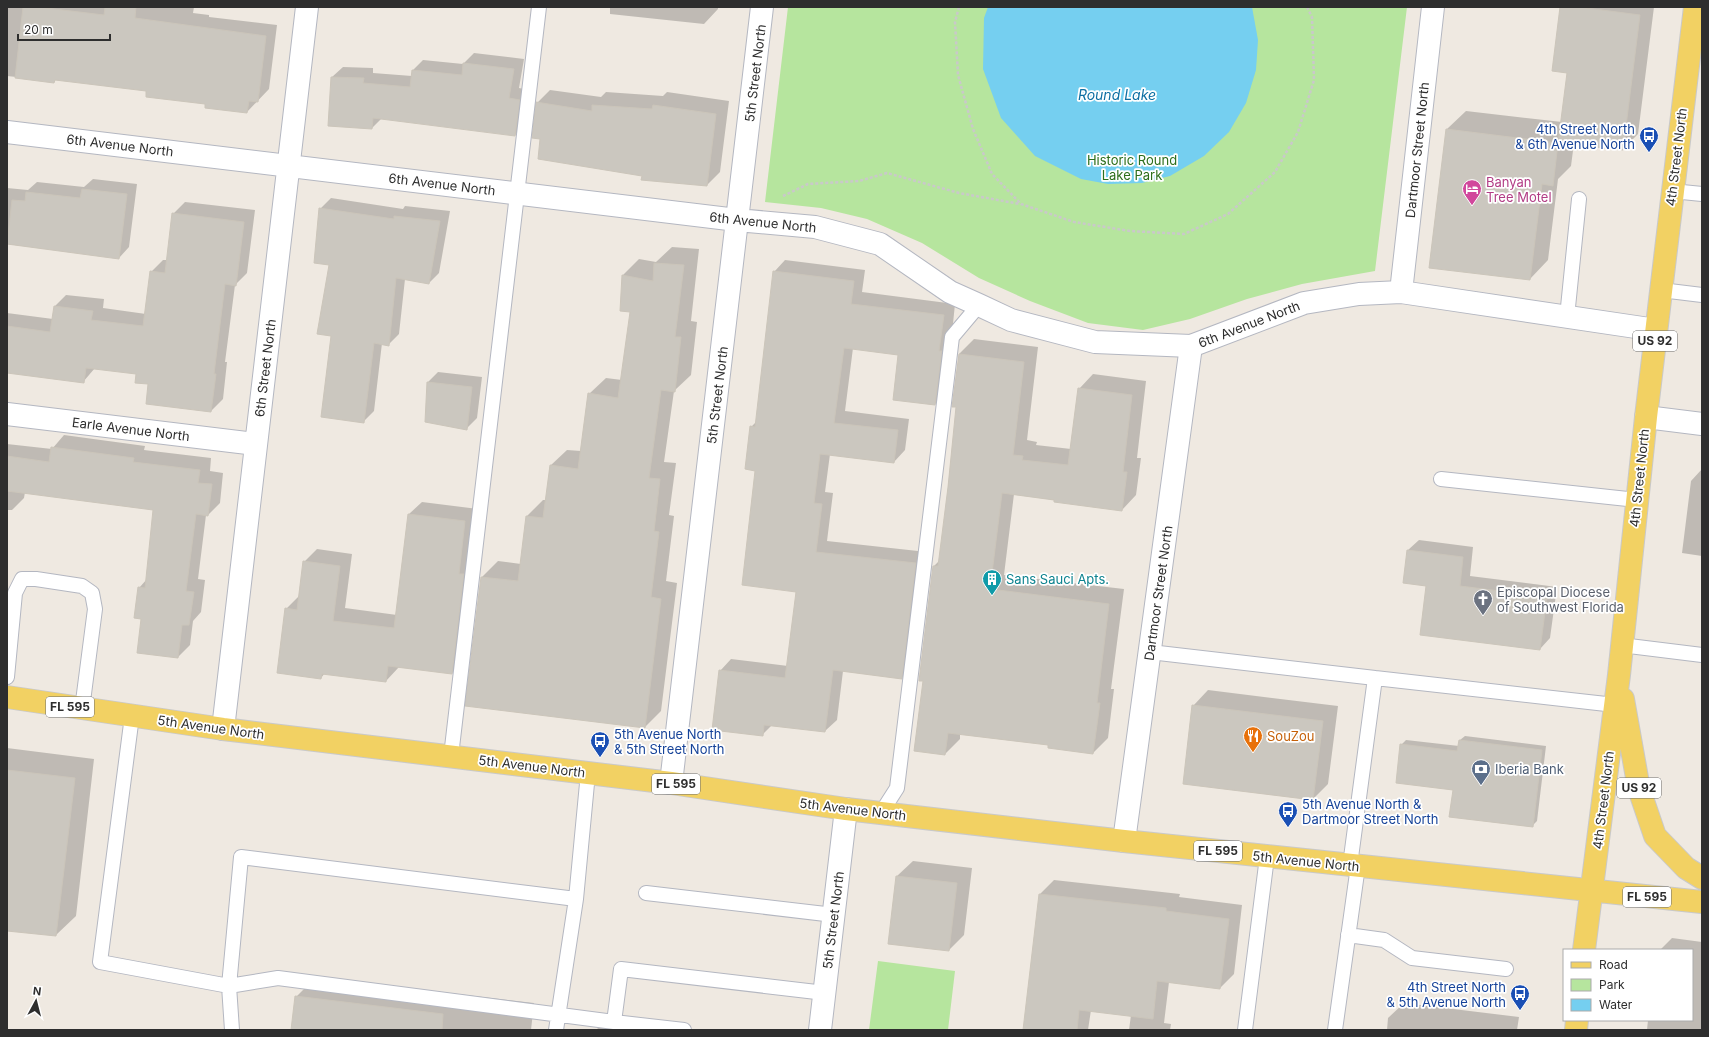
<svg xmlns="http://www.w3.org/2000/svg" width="1709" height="1037" font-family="Inter,sans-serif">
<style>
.green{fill:#b6e59e}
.water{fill:#75cff0}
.shadow{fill:#0003}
.building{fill:#cbc7bf;stroke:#cbc5ba}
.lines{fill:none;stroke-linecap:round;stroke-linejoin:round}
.service-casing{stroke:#b4b7c1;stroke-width:16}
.minor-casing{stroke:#b4b7c1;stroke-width:24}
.primary-casing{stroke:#c9c9c9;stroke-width:24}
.path{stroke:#c9c9c9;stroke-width:2.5;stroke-dasharray:3 2;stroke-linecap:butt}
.service{stroke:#fff;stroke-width:14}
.minor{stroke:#fff;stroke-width:22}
.primary{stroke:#f2d163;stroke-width:22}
.labels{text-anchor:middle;stroke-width:3.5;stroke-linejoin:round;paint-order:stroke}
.shield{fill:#fff;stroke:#6d6d6d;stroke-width:1}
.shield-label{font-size:12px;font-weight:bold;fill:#2e2e2e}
.street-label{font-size:13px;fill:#2e2e2e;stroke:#fff}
.transit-label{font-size:13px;fill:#164399;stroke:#fff;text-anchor:end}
.park-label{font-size:13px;fill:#2c6e1b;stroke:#fff}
.hotel-label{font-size:13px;fill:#b23c85;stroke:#fff;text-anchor:start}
.culture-label{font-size:13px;fill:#0d838f;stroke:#fff;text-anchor:start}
.worship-label{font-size:13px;fill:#5b616d;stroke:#fff;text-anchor:start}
.food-label{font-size:13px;fill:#c56008;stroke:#fff;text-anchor:start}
.service-label{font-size:13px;fill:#4e5e75;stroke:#fff;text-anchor:start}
.water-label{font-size:14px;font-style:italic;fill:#0d6fa3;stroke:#fff}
</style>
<rect width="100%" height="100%" fill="#efe9e1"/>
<!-- green -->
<path class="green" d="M788,7H1407L1375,271L1302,284L1247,299L1190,319L1143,330L1088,323L1030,301L979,278L922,243L867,219L821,208L765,202Z
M878,961L955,971L948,1030H869Z"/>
<!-- water -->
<path class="water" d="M988,7H1252L1258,40L1256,70L1246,103L1229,132L1204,156L1170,176L1142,183L1108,184L1081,179L1035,156L1001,118L983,69L984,18Z"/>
<!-- shadow -->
<path class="shadow" d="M7,7H194L193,13L209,15V17L277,25L269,89L247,112L147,90L56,79L54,81L7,76Z
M610,7H718V9L704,24L610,14Z
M1561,7H1654L1638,134L1623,149L1574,143L1571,166L1558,179L1548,260L1530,279L1447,129L1466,111L1562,122L1568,72Z
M474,53L524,59L519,88L529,90L525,124L515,135L382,118L372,128L332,77L343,67L373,68V73L412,76L413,70L423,60L463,64Z
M550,90L601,97L606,92L663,96L667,92L729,101L720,172L707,185L642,179L643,175L541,138L537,103Z
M93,179L137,184L129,247L119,258L7,244V188L28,190L37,182L84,187Z
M331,198L403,209L405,206L450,211L439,273L429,283L405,279L399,334L389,344L382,343L374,411L363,422L332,335L330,264L320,209Z
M185,202L255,210L247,273L235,285L225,362H227L223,399L211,411L147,403L149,384L137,373L95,368L83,382L7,372V313L53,319L55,306L66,295L104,299L103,308L146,314L151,272L163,260H167L173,214Z
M672,247L699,249L691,321L697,322L691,375L674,391L664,462L676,463L669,515L674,516L666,581L677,583L661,711L645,727L467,705L482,577L498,561L521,564L527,516L543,500H546L550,466L567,450L581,451L589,394L606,378L622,380L631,311L623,275L639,259L656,262Z
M785,260L865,270L862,292L955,304L946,392L935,404L899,354L853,348L845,411L909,419L905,450L894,462L830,454L825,492L833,493L827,541L927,552L913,666L901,678L843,671L837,720L825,731L772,725L762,735L720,671L731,659L788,666L797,591L756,470L751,427L757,421L774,272Z
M974,339L1038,347L1027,440L1037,442L1036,445L1071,449L1079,389L1093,374L1146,381L1137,458H1141L1136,495L1122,510L1014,494L1004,575L1124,589L1111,689H1114L1108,738L1093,753L1049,744L960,733V739L945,754L924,681L934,566L940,560L957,407L953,406L959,354Z
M438,372L482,377L477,418L466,429L428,382Z
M64,435L145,446L144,450L211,458L210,471L223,473L220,503L208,515H206L198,579L205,580L201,612L193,621L190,645L178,657L139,588L147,579L154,509L25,492L24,498L12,510H7V444L52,449Z
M1702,469V556L1682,553L1691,481Z
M422,502L478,509L464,661L452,673L399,667L386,681L325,673L321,678L286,609L299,596L304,562L317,549L352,554L345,608L397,615L409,514Z
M1419,540L1473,547L1470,576L1557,587L1550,638L1540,649L1427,585L1408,550Z
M1208,690L1338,706L1328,784L1313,799L1193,706Z
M1465,736L1546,746L1537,821L1532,826L1401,745L1406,740L1459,746L1460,740Z
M7,748L94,759L76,916L56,935L7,930Z
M913,861L972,868L964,935L949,950L897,876Z
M1054,880L1180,894L1179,897L1242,905L1234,974L1220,988L1169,982L1164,1023L1171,1024L1170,1030H1129L1131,1015L1091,1010L1088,1030H1024L1040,894Z
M1672,938L1702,942V1030H1647L1648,1020H1692V950H1660Z
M316,977L534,1003L531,1030H292L296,997Z
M1404,1003L1519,1017L1517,1030H1387L1388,1018Z
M609,1017L642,1030H596Z"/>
<!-- building -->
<path class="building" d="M23,7H38L104,15L105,7H136L135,18L266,36L258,102L249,101L247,113L205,108V104L146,97V91L55,80L54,83L15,78Z
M1560,7H1579L1640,15L1623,150L1558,143L1567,73L1552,71Z
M463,63L514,69L509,98L520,100L515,136L373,118L372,129L328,126L331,77L364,78L363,83L410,87L412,70L462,75Z
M536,102L592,111V105L652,109L653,105L716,114L707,186L641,180L642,176L538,159L540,139L532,138Z
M1446,129L1558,143L1553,186L1542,184L1530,280L1429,268Z
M82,189L127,194L119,259L7,244L12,200L25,201L26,192L80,198Z
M319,208L394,219V216L440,221L429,284L396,278L389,346L374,343L364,423L321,417L331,336L317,334L329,265L314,263Z
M172,213L244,222L236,286L225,284L214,374H216L211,412L146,404L148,384L135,383L136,374L86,368L84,383L7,373V326L50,332L54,306L93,311L91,320L143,326L150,271L165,273Z
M654,263L684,265L675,337H681L675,392L661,390L649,478L660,479L654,531L659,532L651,597L661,599L645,728L465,706L481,577L518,581L526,516L543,518L550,465L578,469L588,393L618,398L630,312L620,311L622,275L653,281Z
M773,271L854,281L851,304L944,315L939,351H942L935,405L893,400L898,355L844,348L834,423L898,430L894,463L820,454L814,503L822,504L816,552L916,563L902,679L833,670L825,732L764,725L763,736L712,730L719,670L785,678L796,592L742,585L755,471L745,469L750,426L755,427Z
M959,354L1024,362L1013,455L1023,456L1022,460L1068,465L1078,388L1132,395L1123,472H1127L1122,511L1054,502V500L1002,493L990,589L1109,604L1097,703H1100L1093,754L1048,748V745L948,733L945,755L914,751L923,681H919L933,566H938L948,487L956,407H952Z
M427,382L472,387L467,430L425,422Z
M51,447L134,458L133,462L200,470L198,483L212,484L208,516L196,514L186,591L194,592L189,625H182L178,658L137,653L141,619L134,618L138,587L145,588L153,510L7,491V456L49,462Z
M408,514L465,521L459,574H464L452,674L388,666L386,682L322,674L321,679L277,673L285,608L297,610L303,561L340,566L333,621L394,628Z
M1407,550L1463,557L1460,586L1547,597L1540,650L1420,635L1426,586L1403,583Z
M1192,705L1323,721L1313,800L1183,784Z
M1459,740L1542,750L1533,827L1449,817L1453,790L1396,783L1400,744L1457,751Z
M7,770L75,778L56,936L7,931Z
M896,876L957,883L949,951L888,944Z
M1039,894L1166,908V911L1229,919L1220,989L1157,981L1153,1019L1079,1010L1077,1030H1023Z
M295,996L443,1014L442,1030H291Z"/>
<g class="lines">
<!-- service casing -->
<g class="service-casing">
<path id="service" d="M1672,191L1702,194
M1661,290L1702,295
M1567,317L1579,199
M1441,479L1637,500
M1621,645L1702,655
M1150,652L1375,678L1350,865
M7,677L15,593L22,579H36L82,586L92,593L95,609L82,709
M1375,678L1615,705
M132,716L100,962L229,986L278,978L614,1022
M451,756L539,7
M881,813L897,788L952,337L979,305
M646,893L834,915
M1348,935L1384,940L1412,958L1506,969
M232,1030L229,986L241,857L576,899
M556,1030L576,899L588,773
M684,1030L614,1022L621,969L825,993
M1245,1030L1267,857
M1335,1030L1358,866"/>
</g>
<!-- minor casing -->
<g class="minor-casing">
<path id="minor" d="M7,132L737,220L815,227L880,244L950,292L979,305L1011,320L1095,342L1191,346L1304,303L1359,294L1401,292L1656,330
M1401,292L1433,7
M7,414L256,444
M1646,417L1702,424
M223,729L307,7
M671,783L762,7
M1124,841L1191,346
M820,1030L846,809"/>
</g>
<!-- primary casing -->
<g class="primary-casing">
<path id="primary" d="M7,697L223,729L671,783L846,809L1124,841L1702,902
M1623,699L1639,789L1655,836L1686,868L1702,878
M1584,950L1619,675L1646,417L1695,7
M1576,1030L1577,1020"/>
</g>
<!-- path -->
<path class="path" d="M959,7L955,22L958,75L973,129L992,174L1021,204L1074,222L1130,231L1184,234L1228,214L1275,172L1298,132L1314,80L1312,17L1307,7
M783,196L808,184L859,181L887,173L959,193L1020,204"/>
<!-- service -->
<use href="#service" class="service"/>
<!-- minor -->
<use href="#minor" class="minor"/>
<!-- primary -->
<use href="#primary" class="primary"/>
</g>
<!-- icons -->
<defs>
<g id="bus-pin" transform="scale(1)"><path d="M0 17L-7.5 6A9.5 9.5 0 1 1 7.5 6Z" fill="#1a4fb4" stroke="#fff"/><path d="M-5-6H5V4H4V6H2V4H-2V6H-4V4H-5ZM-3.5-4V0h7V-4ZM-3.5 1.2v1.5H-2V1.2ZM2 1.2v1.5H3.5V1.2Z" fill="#fff"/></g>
<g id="hotel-pin" transform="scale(1)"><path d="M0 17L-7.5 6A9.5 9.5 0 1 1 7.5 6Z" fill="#d1479c" stroke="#fff"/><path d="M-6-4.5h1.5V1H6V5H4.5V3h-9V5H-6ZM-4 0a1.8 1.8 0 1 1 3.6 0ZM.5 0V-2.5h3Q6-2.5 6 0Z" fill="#fff"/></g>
<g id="building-pin" transform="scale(1)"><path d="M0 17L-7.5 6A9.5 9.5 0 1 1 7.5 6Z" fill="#0f9aa8" stroke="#fff"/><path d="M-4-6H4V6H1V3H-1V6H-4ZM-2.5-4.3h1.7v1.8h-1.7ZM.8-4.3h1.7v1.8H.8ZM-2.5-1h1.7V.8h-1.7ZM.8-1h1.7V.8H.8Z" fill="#fff"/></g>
<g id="church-pin" transform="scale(1)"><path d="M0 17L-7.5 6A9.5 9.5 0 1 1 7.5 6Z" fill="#6b7280" stroke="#fff"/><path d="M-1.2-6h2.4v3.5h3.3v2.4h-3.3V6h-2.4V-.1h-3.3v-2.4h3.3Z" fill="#fff"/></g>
<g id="restaurant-pin" transform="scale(1)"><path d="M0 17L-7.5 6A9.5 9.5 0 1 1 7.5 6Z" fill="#e8710a" stroke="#fff"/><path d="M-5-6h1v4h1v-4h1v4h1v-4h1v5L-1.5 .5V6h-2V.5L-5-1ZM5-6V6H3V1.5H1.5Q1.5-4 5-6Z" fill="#fff"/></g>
<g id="bank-pin" transform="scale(1)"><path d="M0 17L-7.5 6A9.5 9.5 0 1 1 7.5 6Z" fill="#5c6f8a" stroke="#fff"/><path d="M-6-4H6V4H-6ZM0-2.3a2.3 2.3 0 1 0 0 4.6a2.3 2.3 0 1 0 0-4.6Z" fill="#fff"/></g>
</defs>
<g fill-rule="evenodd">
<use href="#bus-pin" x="1649" y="136"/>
<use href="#hotel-pin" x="1472" y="189"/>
<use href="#building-pin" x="992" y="579"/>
<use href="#church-pin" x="1483" y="599"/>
<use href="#restaurant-pin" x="1253" y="736"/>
<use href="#bus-pin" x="600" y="741"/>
<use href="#bank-pin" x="1481" y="769"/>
<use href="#bus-pin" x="1288" y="811"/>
<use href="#bus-pin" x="1520" y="994"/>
</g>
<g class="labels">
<!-- shield labels -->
<g class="shield">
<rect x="1633" y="331" width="44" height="20" rx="3"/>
<rect x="46" y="697" width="48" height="20" rx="3"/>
<rect x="652" y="774" width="48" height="20" rx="3"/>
<rect x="1617" y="778" width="44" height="20" rx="3"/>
<rect x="1194" y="841" width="48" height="20" rx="3"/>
<rect x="1623" y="887" width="48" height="20" rx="3"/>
</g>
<g class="shield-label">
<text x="1655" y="345">US 92</text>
<text x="70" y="711">FL 595</text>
<text x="676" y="788">FL 595</text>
<text x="1639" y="792">US 92</text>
<text x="1218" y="855">FL 595</text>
<text x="1647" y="901">FL 595</text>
</g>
<!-- street labels -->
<g class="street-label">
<text transform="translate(755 73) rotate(-83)" y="5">5th Street North</text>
<text transform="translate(120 145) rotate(7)" y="5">6th Avenue North</text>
<text transform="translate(1417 150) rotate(-84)" y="5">Dartmoor Street North</text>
<text transform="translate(1676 157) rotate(-83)" y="5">4th Street North</text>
<text transform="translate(442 184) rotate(7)" y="5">6th Avenue North</text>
<text transform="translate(763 222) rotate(6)" y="5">6th Avenue North</text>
<text transform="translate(1249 324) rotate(-21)" y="5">6th Avenue North</text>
<text transform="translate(265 368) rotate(-83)" y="5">6th Street North</text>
<text transform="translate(717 395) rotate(-83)" y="5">5th Street North</text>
<text transform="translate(131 429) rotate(7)" y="5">Earle Avenue North</text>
<text transform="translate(1639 478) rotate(-84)" y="5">4th Street North</text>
<text transform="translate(1158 593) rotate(-82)" y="5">Dartmoor Street North</text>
<text transform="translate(211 727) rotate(8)" y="5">5th Avenue North</text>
<text transform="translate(532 766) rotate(7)" y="5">5th Avenue North</text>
<text transform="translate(1603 800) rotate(-83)" y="5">4th Street North</text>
<text transform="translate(853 809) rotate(7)" y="5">5th Avenue North</text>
<text transform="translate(1306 861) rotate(6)" y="5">5th Avenue North</text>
<text transform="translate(833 920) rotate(-83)" y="5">5th Street North</text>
</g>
<!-- transit labels -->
<g class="transit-label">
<text x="1635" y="134">4th Street North<tspan x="1635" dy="15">&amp; 6th Avenue North</tspan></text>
<text x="614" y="739" text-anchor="start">5th Avenue North<tspan x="614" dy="15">&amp; 5th Street North</tspan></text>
<text x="1302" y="809" text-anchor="start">5th Avenue North &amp;<tspan x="1302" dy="15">Dartmoor Street North</tspan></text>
<text x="1506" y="992">4th Street North<tspan x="1506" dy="15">&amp; 5th Avenue North</tspan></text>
</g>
<!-- park labels -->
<g class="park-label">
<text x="1132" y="165">Historic Round<tspan x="1132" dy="15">Lake Park</tspan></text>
</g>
<!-- hotel labels -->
<g class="hotel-label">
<text x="1486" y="187">Banyan<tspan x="1486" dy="15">Tree Motel</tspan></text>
</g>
<!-- culture labels -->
<g class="culture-label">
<text x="1006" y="584">Sans Sauci Apts.</text>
</g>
<!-- worship labels -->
<g class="worship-label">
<text x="1497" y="597">Episcopal Diocese<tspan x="1497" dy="15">of Southwest Florida</tspan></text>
</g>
<!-- food labels -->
<g class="food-label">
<text x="1267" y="741">SouZou</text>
</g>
<!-- service labels -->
<g class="service-label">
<text x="1495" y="774">Iberia Bank</text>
</g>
<!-- water labels -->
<g class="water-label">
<text x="1117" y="100">Round Lake</text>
</g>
</g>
<!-- border -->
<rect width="1709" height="1037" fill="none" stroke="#2e2e2e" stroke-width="16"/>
<!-- legend -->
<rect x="1563" y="949" width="130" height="72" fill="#ffffff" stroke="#ababab"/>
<rect x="1571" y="962" width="20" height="6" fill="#f2d163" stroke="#ababab"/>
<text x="1599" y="969" font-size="12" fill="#2e2e2e">Road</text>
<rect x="1571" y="979" width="20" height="12" fill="#b6e59e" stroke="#ababab"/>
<text x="1599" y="989" font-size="12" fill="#2e2e2e">Park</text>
<rect x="1571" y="999" width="20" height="12" fill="#75cff0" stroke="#ababab"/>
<text x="1599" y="1009" font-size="12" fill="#2e2e2e">Water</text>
<!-- north arrow -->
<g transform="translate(36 1001) rotate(7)" stroke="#ffffff" stroke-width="3" paint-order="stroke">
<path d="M0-3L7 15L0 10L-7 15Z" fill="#2e2e2e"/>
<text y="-6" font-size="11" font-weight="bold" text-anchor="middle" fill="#2e2e2e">N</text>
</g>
<!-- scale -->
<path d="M18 34v6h92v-6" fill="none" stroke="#2e2e2e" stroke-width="2"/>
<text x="24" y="34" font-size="12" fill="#2e2e2e" stroke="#ffffff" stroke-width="3" paint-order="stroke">20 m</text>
</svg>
